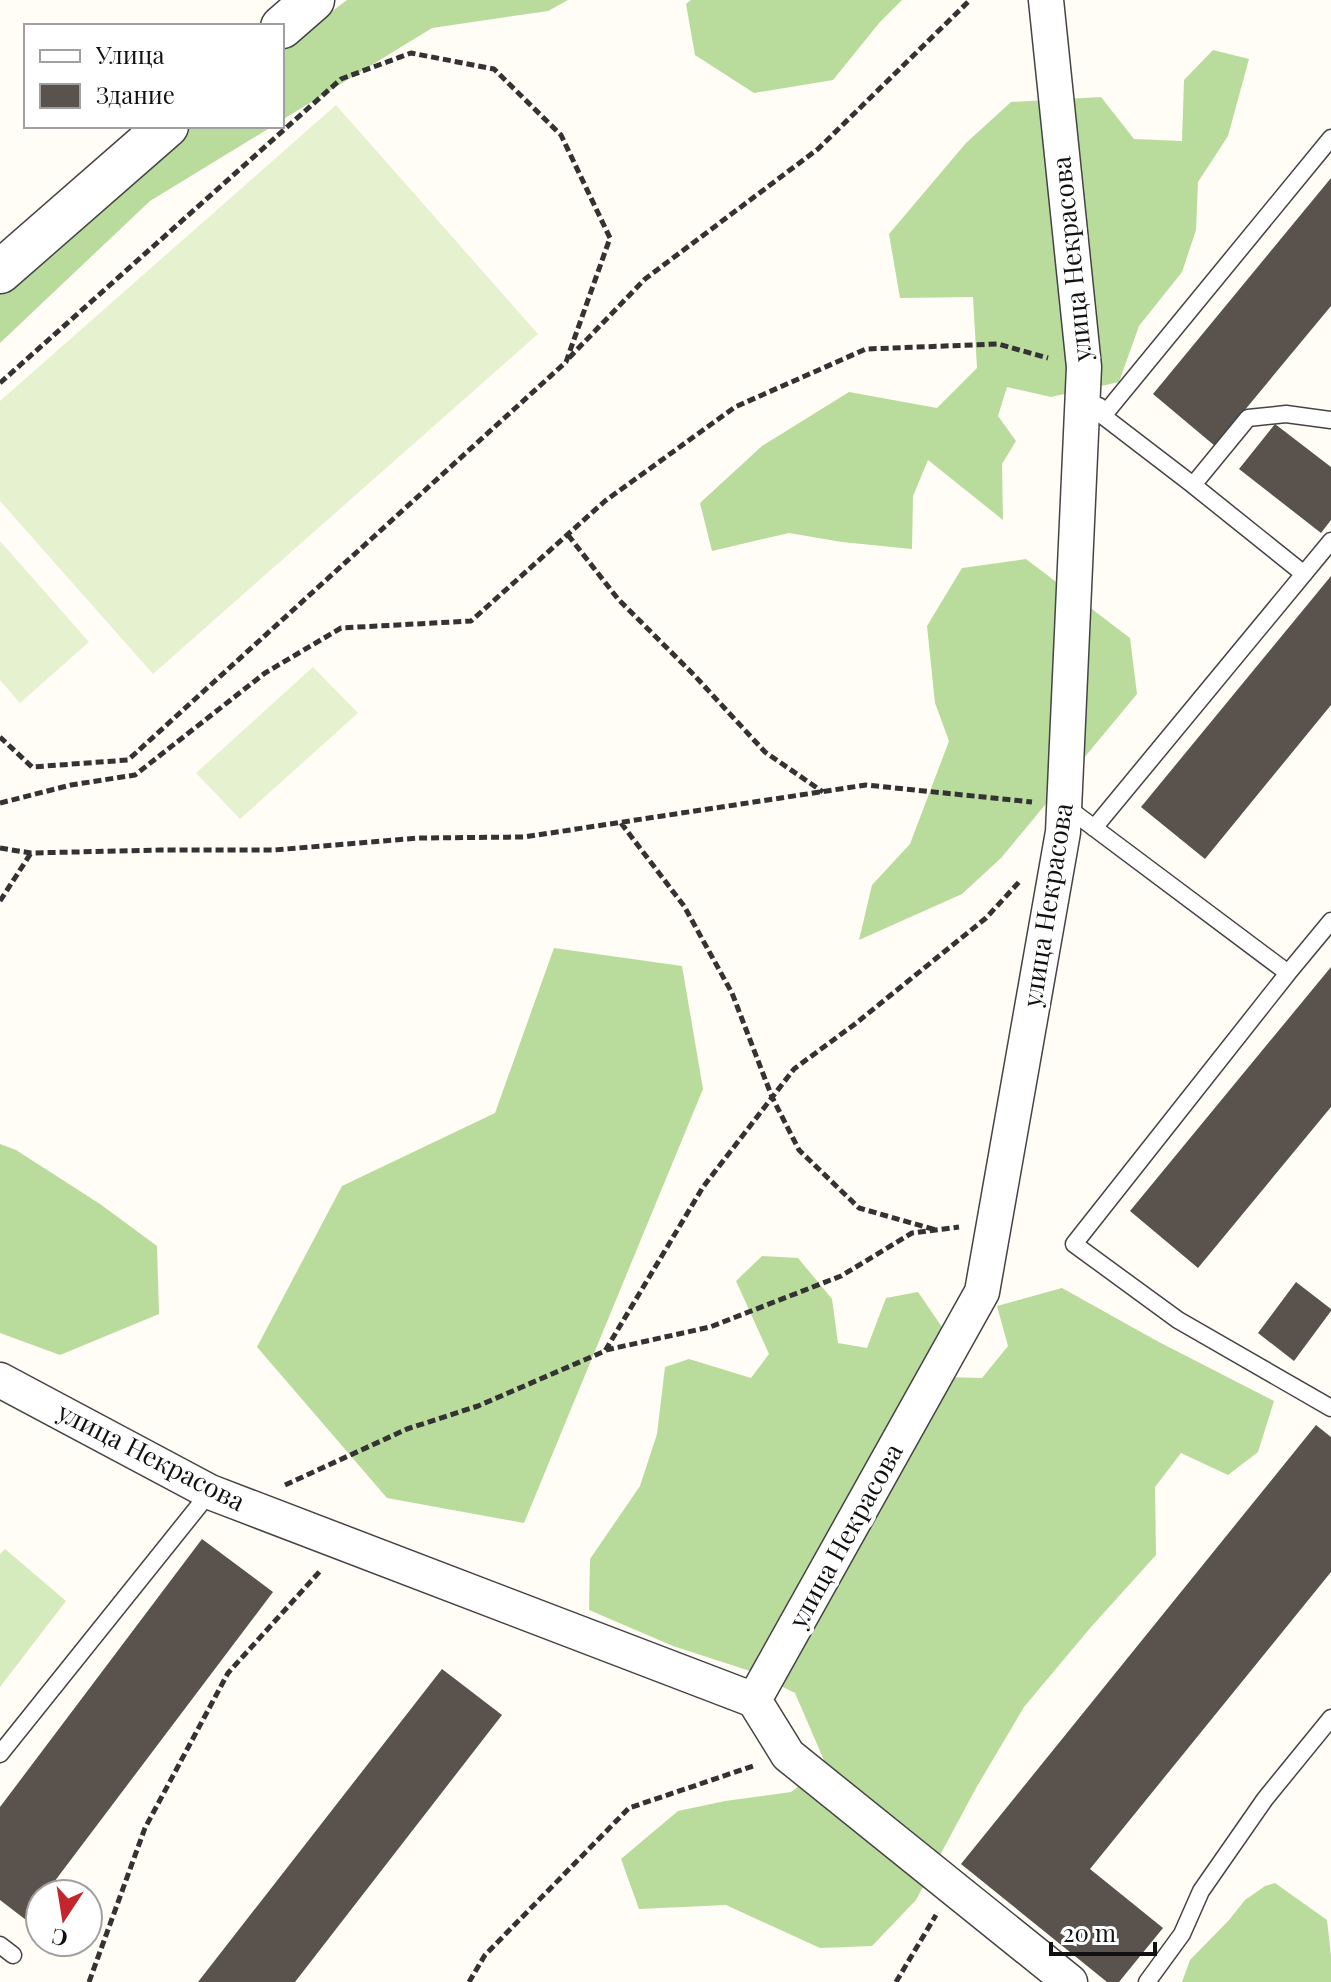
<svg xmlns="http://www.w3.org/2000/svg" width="1331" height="1982" font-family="'Playfair Display',serif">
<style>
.green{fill:#d5ebbd}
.forest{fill:#b9dc9c}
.pitch{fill:#e6f2cf}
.building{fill:#5a524d}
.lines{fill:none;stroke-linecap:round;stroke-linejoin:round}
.service-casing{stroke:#444;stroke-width:19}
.minor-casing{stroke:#444;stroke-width:37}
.tertiary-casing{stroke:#444;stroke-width:45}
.path{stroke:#333;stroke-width:5;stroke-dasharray:8 4;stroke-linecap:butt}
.service{stroke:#fff;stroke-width:16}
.minor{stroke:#fff;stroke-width:34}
.tertiary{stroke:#fff;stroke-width:42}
.labels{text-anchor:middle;stroke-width:8;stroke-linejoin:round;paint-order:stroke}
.street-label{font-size:26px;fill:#111;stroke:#fff}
</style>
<rect width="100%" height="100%" fill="#fffdf5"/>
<!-- green -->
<path class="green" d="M5,1549L66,1601L0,1687V1554Z"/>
<!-- forest -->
<path class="forest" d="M347,0H568L548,11L432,28L282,120V49Z
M691,0H902L880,22L833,80L754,93L695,55L686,4Z
M1213,50L1249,59L1228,136L1198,182L1196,230L1182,272L1139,326L1119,382L1051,397L1007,387L998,416L1016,441L1002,464L1003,520L928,460L913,496L912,549L842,542L789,533L712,551L700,503L762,446L849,392L937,408L977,368L973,297L900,298L889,234L966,143L1011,102L1101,97L1134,139L1182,141L1184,80Z
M186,126H273L150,201L0,343V287Z
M1026,559L1130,638L1137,694L1001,858L962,894L859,940L872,885L910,844L949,741L935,703L927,626L962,568Z
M554,948L682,966L703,1089L524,1523L387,1498L257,1347L342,1186L495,1113Z
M0,1144L16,1150L100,1204L157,1246L159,1314L60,1355L0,1333Z
M762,1256L798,1258L832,1299L838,1343L867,1348L886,1298L918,1292L942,1327L945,1377L982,1378L1008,1346L997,1306L1062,1288L1157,1341L1274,1401L1258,1452L1228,1475L1181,1453L1155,1487L1156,1555L1091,1627L1024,1707L976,1788L916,1900L872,1946L820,1948L726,1905L639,1909L621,1859L678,1811L725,1801L791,1792L826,1765L795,1693L750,1671L673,1646L589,1610L590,1559L640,1486L657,1434L665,1367L689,1359L751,1378L769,1354L736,1281Z
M1275,1883L1327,1920L1331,1956V1982H1182L1190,1960L1229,1920L1245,1900L1265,1886Z"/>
<!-- pitch -->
<path class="pitch" d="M336,105L538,334L153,674L0,501V401Z
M0,541L89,642L20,703L0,680Z
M313,667L358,713L240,819L196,773Z"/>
<!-- building -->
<path class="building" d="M1331,178V306L1215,446L1153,394Z
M1275,424L1331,467V520L1321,533L1239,469Z
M1331,576V705L1205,859L1141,807Z
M1331,967V1107L1198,1268L1130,1211Z
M1296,1282L1331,1309V1311L1294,1361L1258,1333Z
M1316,1425L1331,1437V1572L1090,1869L1163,1928L1119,1982H1107L961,1864Z
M202,1539L273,1592L45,1894H40V1901L26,1920L0,1900V1807Z
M442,1669L502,1715L295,1982H198Z"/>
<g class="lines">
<!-- service casing -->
<g class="service-casing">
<path id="service" d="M1099,406L1103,416L1193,485L1248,418L1286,414L1331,420
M1103,416L1331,138
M1193,485L1304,574
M1065,806L1288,973L1331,921
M1094,828L1331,541
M1288,973L1074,1244L1178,1320L1331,1408
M0,1754L210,1492
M0,1945L13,1955
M1147,1982L1182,1934L1201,1891L1265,1799L1331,1718"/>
</g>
<!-- minor casing -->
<g class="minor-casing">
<path id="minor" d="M0,1380L210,1492L754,1700L788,1755L1070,1982
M754,1700L982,1292L1063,832L1084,367L1046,0"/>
</g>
<!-- tertiary casing -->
<g class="tertiary-casing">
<path id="tertiary" d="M282,27L313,0
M0,272L167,126"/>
</g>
<!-- path -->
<path class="path" d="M569,358L645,279L818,149L970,0
M0,383L341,79L411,53L494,69L561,135L610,238L566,362L128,760L32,767L0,737
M568,535L618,599L694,675L765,752L823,792
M0,803L71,785L135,775L265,673L341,628L471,621L605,501L735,407L866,349L998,344L1048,358
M621,823L684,906L732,993L772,1097L799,1150L859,1208L936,1230
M0,848L31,853L161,850H274L418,838L524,837L866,785L1032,802
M0,901L31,853
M606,1350L710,1327L841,1276L912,1233L959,1227
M285,1485L407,1429L478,1406L605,1351L703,1187L794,1069L855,1024L986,918L1020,881
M89,1982L145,1828L228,1673L321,1570
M469,1982L485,1955L629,1808L756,1765
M896,1982L936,1915"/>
<!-- service -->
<use href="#service" class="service"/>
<!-- minor -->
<use href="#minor" class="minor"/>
<!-- tertiary -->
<use href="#tertiary" class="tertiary"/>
</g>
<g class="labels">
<!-- street labels -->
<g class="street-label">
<text transform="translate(1072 259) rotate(-96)" y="9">улица Некрасова</text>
<text transform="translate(1048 905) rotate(-81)" y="9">улица Некрасова</text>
<text transform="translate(151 1457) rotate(27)" y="9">улица Некрасова</text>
<text transform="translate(846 1536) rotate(-61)" y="9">улица Некрасова</text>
</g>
</g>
<!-- legend -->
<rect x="24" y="24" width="260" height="104" fill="#ffffff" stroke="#a0a0a0" stroke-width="2"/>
<rect x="40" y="50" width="40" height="12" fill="#ffffff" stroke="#a0a0a0" stroke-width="2"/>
<text x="96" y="64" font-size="24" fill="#111111">Улица</text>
<rect x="40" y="84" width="40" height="24" fill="#5a524d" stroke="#a0a0a0" stroke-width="2"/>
<text x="96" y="104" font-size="24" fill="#111111">Здание</text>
<!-- north arrow -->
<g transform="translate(64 1918) rotate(192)"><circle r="38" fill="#ffffff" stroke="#a0a0a0" stroke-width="2"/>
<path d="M0-6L14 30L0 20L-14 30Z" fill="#c4262e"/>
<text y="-12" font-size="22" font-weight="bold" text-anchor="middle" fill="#111111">С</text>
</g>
<!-- scale -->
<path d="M1051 1942v12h104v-12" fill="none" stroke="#111111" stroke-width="4"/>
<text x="1063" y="1942" font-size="24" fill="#111111" stroke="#ffffff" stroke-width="6" paint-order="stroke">20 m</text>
</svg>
